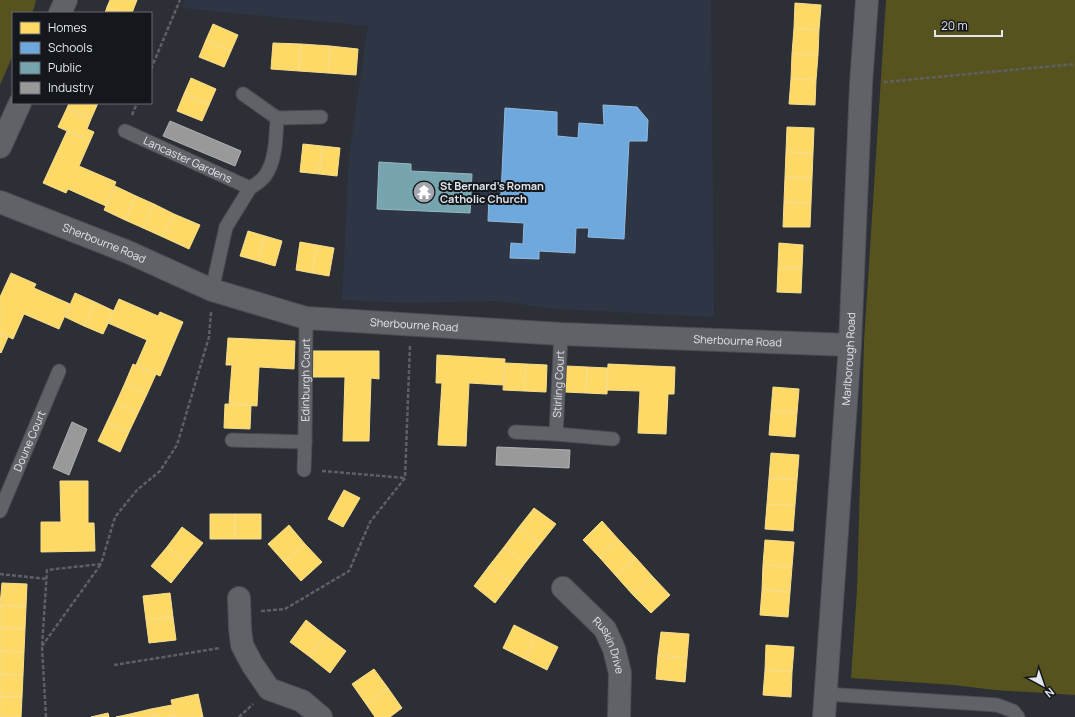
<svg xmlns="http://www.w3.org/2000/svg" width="1075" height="717" font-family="Manrope,sans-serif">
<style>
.built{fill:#2e3645}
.green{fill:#57531f}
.homes{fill:#ffd966;stroke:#f6dd8e}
.schools{fill:#6fa8dc;stroke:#92bbe1}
.public{fill:#76a5af;stroke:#96b8c2}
.industry{fill:#999;stroke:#afb0b2}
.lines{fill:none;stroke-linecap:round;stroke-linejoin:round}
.lane-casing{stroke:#4b4d53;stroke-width:15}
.street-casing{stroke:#4b4d53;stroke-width:24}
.path{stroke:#5e6064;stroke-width:2.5;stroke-dasharray:4 2;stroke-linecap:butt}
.lane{stroke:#606267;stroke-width:13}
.street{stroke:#606267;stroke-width:22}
.labels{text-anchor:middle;stroke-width:4;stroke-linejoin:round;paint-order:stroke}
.street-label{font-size:11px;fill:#e2e6ed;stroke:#14171b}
.poi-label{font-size:11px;font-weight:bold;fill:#e2e6ed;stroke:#14171b;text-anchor:start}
</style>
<rect width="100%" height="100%" fill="#2c2f36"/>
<!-- built -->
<path class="built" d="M185,0H711L714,317L558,309L496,301L407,303L342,300L349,156L368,26L182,8Z"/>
<!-- green -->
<path class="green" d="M0,0H36L35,5L32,13H13V55L0,85Z
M886,0H1075V695L994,690L954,685L851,678L857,590L864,342Z"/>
<!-- homes -->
<path class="homes" d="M110,0H137L132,13H122L107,7Z
M795,3L821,5L819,30L794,28Z
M107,7L122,13H105Z
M213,24L238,35L231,51L206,40Z
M794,28L819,30L818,55L792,54Z
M206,40L231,51L224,67L199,57Z
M273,43L301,44L299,71L271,69Z
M301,44L330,46L328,73L299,71Z
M330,46L358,49L356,75L328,73Z
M792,54L818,55L816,80L791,79Z
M191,78L216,89L209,105L184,94Z
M791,79L816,80L815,105L789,104Z
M184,94L209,105L202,121L177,111Z
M69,103H98L91,119L67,108Z
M67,108L91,119L87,129L94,132L90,141L58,127Z
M787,127L814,128L813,153L786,152Z
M67,131L90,141L79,166L116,182L106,206L68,189L66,193L43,183Z
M303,144L322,146L319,174L300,172Z
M322,146L340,148L337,176L319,174Z
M786,152L813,153L812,178L785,177Z
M785,177L812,178L811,203L784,202Z
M115,186L136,196L125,220L104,210Z
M136,196L154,204L143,228L125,220Z
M784,202L811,203L810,227H783Z
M154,204L174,214L163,237L143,228Z
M174,214L200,225L189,249L163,237Z
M248,231L265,236L258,261L240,256Z
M265,236L282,241L275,266L258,261Z
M300,242L317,245L312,273L296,270Z
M779,243L803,245L802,269L778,268Z
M317,245L334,248L329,276L312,273Z
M778,268L802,269L801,293L777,292Z
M11,273L36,284L34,288L70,304L59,329L24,314L13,339L0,333V297Z
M75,293L95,302L84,326L65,317Z
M119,299L158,316L160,312L183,322L160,376L136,365L147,340L108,323Z
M95,302L114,311L103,334L84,326Z
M0,333L8,337L1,353L0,352Z
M228,338L295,341L294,369L259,367L257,406L229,404L232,365H226Z
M313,351H379V379L371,378L369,441H343L345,377H313Z
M437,355L505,359L503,385L469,383L466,446L438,445L442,383H436Z
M505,363L526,364L524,391L503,390Z
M133,364L156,374L147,394L125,383Z
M526,364L547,365L546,392L524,391Z
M608,364L675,367L674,394H668L666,434L638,433L640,391L607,390Z
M566,366L587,367L586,393L565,392Z
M587,367L608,368L607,394L586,393Z
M125,383L147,394L138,413L116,403Z
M773,387L799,389L797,413L771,411Z
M116,403L138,413L129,432L107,422Z
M225,404L251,405L250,429L224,428Z
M771,411L797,413L795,437L769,435Z
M107,422L129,432L120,452L98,441Z
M771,453L799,455L797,480L769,478Z
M769,478L797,480L795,505L767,504Z
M60,481H88V523H94L95,551L41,552V522H61Z
M344,490L360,498L343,527L328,519Z
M767,504L795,505L793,531L765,529Z
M534,508L556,524L540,544L519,527Z
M210,514H235V539H210Z
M235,514H261V539H235Z
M602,521L619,540L600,558L583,540Z
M289,525L305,544L284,562L268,544Z
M182,527L203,543L187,563L167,547Z
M519,527L540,544L525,563L504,547Z
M619,540L636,558L616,576L600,558Z
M765,540L794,542L792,567L763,565Z
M305,544L322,562L301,581L284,562Z
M167,547L187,563L171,583L151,566Z
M504,547L525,563L510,583L489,566Z
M636,558L653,577L633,595L616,576Z
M763,565L792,567L790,592L762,590Z
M489,566L510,583L495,603L474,586Z
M653,577L670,595L651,613L633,595Z
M2,583L27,584L26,607L0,605Z
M762,590L790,592L788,617L760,615Z
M170,593L173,617L146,620L143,596Z
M0,605L26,607L25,629L0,628Z
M173,617L176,640L149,643L146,620Z
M306,620L326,636L310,657L290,642Z
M514,625L536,636L525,659L503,648Z
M0,628L25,629L24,652L0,651Z
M661,632L689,634L687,658L658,655Z
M326,636L346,651L330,673L310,657Z
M536,636L558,647L547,670L525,659Z
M766,645L794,647L792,672L765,670Z
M0,651L24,652L23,675L0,674Z
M658,655L687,658L685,682L656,679Z
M374,669L388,688L366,704L352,684Z
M765,670L792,672L791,697L763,695Z
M0,674L23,675L22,697L0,696Z
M388,688L402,708L390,717H375L366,704Z
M198,694L203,717H175L171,700Z
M0,696L22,697L21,717H0Z
M172,705L175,717H153L151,709Z
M151,709L153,717H131L130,714Z
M108,713L109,717H91Z
M130,714L131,717H116Z"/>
<!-- schools -->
<path class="schools" d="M603,105L637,107L648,120L647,141H629L624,239L588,237L589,228H576L575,253L539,251V259L510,258L511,243L523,244L524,223L488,221L489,194L501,195L505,108L557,112V136L578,138L579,123L604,125Z"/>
<!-- public -->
<path class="public" d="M379,162L411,164V171L472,174L470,213L377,209Z"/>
<!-- industry -->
<path class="industry" d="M170,121L241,151L235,166L163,136Z
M72,422L87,429L69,475L53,468Z
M497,447L570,450L569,468L496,465Z"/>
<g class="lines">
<!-- lane casing -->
<g class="lane-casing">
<g id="lane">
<path d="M243,94L277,118C276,136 276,161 265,176C261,181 255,185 250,188"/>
<path d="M277,118L321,117"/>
<path id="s1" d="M125,131L250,188L226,227L212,290"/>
<path id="s2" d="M515,432L556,434L561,334"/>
<path d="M556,434L613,439"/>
<path d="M232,440L305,442"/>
<path id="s3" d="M304,470L305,442L306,318"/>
<path id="s4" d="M0,511L59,371"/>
<path d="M825,694L997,705L1013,711L1018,717"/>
</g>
</g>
<!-- street casing -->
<g class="street-casing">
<g id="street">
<path d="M60,13L66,0"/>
<path d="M0,147L20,103"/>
<path id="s5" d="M0,202L128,252L212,290L306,318L561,334L850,345"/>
<path id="s6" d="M563,588L605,629L614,649L620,673L619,717"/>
<path d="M239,598L240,628L242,645L252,664L269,689L302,701L321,717"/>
<path id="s7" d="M824,717L850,345L861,84L867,0"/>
</g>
</g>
<!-- path -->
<path class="path" d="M151,69L180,0
M884,82L1075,64
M132,115L137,103
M322,471L405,478
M0,574L47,579
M261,611L285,609L349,571L370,522L405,478L410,345
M42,646L101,564
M114,665L220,648
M46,717L42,647L47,570L101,564L115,517L137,490L160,471L177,445L209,337L211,312
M239,717L253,704"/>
<!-- lane -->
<use href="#lane" class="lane"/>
<!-- street -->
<use href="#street" class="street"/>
</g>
<!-- icons -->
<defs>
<g id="temple-disc" transform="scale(1.15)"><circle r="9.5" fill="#a2a6ad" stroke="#14171b"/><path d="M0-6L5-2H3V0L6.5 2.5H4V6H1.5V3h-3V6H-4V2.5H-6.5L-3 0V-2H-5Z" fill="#fff"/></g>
</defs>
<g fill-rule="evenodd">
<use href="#temple-disc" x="424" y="192"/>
</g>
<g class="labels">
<!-- street labels -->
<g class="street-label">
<text dy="4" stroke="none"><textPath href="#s1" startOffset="69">Lancaster Gardens</textPath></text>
<text dy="4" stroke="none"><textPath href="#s5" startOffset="112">Sherbourne Road</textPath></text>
<text dy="4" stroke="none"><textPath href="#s5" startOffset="436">Sherbourne Road</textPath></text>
<text dy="4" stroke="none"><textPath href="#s5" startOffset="760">Sherbourne Road</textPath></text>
<text dy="4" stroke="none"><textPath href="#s7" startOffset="359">Marlborough Road</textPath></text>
<text dy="4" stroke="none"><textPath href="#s3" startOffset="90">Edinburgh Court</textPath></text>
<text dy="4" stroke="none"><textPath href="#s2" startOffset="91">Stirling Court</textPath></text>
<text dy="4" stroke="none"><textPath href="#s4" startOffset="76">Doune Court</textPath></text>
<text dy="4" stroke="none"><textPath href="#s6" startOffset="75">Ruskin Drive</textPath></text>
</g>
<!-- poi labels -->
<g class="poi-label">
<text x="440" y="190">St Bernard's Roman<tspan x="440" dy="13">Catholic Church</tspan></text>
</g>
</g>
<!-- legend -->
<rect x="12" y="12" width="140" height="92" fill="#14171b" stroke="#666a6f"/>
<rect x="20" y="22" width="20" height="12" fill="#ffd966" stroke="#666a6f"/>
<text x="48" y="32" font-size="12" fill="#e2e6ed">Homes</text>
<rect x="20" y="42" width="20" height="12" fill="#6fa8dc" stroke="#666a6f"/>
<text x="48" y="52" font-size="12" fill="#e2e6ed">Schools</text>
<rect x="20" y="62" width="20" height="12" fill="#76a5af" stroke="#666a6f"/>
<text x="48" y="72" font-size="12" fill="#e2e6ed">Public</text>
<rect x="20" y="82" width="20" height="12" fill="#999999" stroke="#666a6f"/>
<text x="48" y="92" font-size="12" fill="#e2e6ed">Industry</text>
<!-- north arrow -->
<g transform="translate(1043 685) rotate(140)" stroke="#14171b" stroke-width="3" paint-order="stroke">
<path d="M0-3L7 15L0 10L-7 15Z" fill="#e2e6ed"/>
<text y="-6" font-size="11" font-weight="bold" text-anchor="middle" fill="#e2e6ed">N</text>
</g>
<!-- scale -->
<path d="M935 30v6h67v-6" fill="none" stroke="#e2e6ed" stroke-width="2"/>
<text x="941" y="30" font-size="12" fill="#e2e6ed" stroke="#14171b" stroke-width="3" paint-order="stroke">20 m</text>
</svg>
